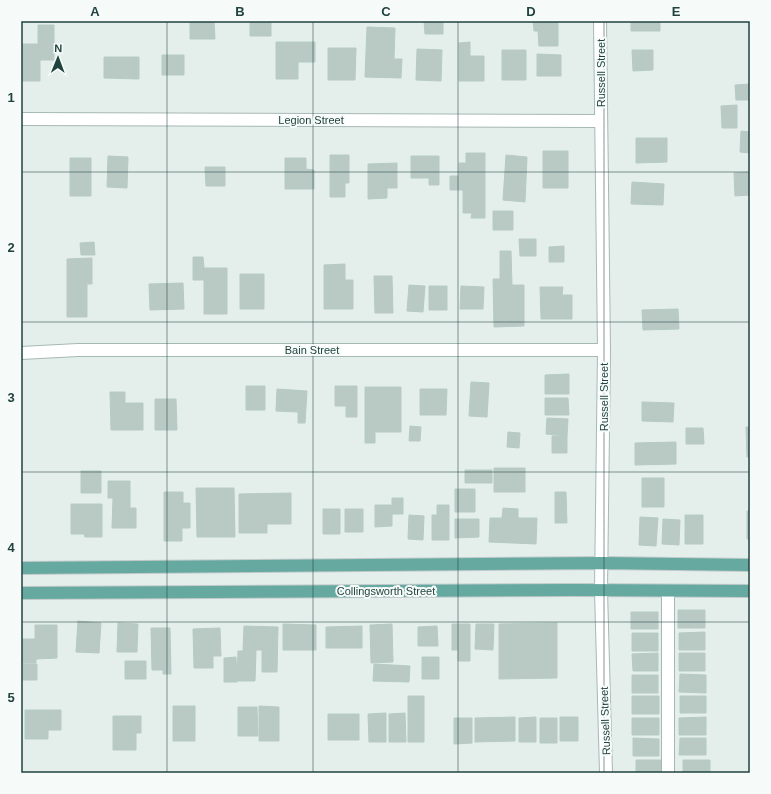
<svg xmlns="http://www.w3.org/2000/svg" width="771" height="794" font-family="Arial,sans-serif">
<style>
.building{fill:#b9cac5;stroke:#b6cac4}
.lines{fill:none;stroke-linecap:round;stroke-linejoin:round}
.minor-casing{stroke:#a6b8b5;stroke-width:14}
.major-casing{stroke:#c1cac9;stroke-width:14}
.minor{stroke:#fff;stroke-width:12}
.major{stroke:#65a9a1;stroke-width:12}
.grid{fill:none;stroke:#21433f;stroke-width:1;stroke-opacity:0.55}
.labels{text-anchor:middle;stroke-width:4;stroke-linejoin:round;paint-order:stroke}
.street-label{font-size:11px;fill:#21433f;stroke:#f6fbf9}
.neatline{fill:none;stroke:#21433f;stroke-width:1.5}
.grid-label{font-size:13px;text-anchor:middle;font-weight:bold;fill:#21433f}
</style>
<rect width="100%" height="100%" fill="#e4efec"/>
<!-- building -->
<path class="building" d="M190,21H214L215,39H190Z
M250,21H271V36H250Z
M424,21H443V34H425Z
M533,21H558V46H539L538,31H534Z
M631,21H660V31H631Z
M38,25H54V60H40V81H21V44H38Z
M367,27L395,28L394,59H402L401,78L365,77Z
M276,42H315V62H298V79H276Z
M470,42V56H484V81H459V43Z
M328,48H356L355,80H328Z
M417,49L442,50L441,81L416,80Z
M502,50H526V80H502Z
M632,50H653V70L633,71Z
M537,54L561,55V76H537Z
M162,55H184V75H162Z
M104,57H139V79L104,78Z
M750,84V100H736L735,85Z
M737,105V128H722L721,106Z
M741,131L750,132V153L740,152Z
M636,138H667V162L636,163Z
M543,151H568V188H543Z
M466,153H485V218H471L472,213H463V190H450V176H459V163H466Z
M330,155H349V183H345V197H330Z
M506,155L527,157L525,202L503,200Z
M108,156L128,157L127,188L107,187Z
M411,156H439V185H429V178H411Z
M70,158H91V196H70Z
M285,158H306V169L314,170V189H285Z
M397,163V188H387V198L368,199V164Z
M205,167H225V186H206Z
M750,172V195L735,196L734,173Z
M632,182L664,184L663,205L631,204Z
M493,211H513V230H493Z
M519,239H536V256H520Z
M94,242L95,255H81L80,243Z
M564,246V262H549V247Z
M500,251H511L512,285H524V326L494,327L493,279H500Z
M193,257H203L204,268H227V314H204V280H193Z
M92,258V284H87V317H67V259Z
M345,264V280H353V309H324V265Z
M240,274H264V309H240Z
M374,276H392L393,313H375Z
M183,283L184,309L150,310L149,284Z
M409,285L425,286L423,312L407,311Z
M429,286H447V310H429Z
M461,286L484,287L483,309H460Z
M540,287H563L562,295H572V319H541Z
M678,309L679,329L643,330L642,310Z
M569,374V394H545V375Z
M471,382L489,383L487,417L469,416Z
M246,386H265V410H246Z
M335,386H357V417H346V406H335Z
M365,387H401V432H375V443H365Z
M277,389L307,391L305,423H298V412L276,411Z
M420,389H447L446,415H420Z
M110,392H125V403H143V430H111Z
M545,398H568L569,415H545Z
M155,399H176L177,430H155Z
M642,402L674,403L673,422L642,421Z
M547,418L568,419L567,436L546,434Z
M410,426L421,427L420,441H409Z
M746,427H750V457H747Z
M686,428H703L704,444H686Z
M508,432L520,433L519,448L507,447Z
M552,436H567V453H552Z
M676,442V464L635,465V443Z
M494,468H525V492H494Z
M465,470H492V483H465Z
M81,471H101V493H81Z
M642,478H664V507H642Z
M108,481H130V508H136V528H112L113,498H108Z
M196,488H234L235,537H197Z
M455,489H475V512H455Z
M164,492H183V503H190V528H182V541H164Z
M555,492H566L567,523H555Z
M291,493V524H267V533H239V494Z
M392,498H403V514H392V526L375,527V505H392Z
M71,504H102V537H85L84,534H71Z
M437,505H449V540H432V515H437Z
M503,508L518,509V518H537L536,544L489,542L490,518H502Z
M323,509H340V534H323Z
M345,509H363V532H345Z
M747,511H750V539H747Z
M409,515L424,516L423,540L408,539Z
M685,515H703V544H685Z
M640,517L658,518L656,546L639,545Z
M455,519H479V537L455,538Z
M663,519L680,520L679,545L662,544Z
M678,610H705V628H678Z
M631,612H658V629H631Z
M78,621L101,623L99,653L76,652Z
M118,623L138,624L137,652H117Z
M557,623V678L499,679V624Z
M283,624L316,625V650H283Z
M392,624L393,662L371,663L370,625Z
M452,624H470V661H458V650H452Z
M476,624H494L493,650L475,649Z
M35,625H57V658L36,659V663H21V639H35Z
M244,626L278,627L277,672H262V650H256L255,681H237L238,651H243Z
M362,626V648H326V627Z
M437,626L438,646H418V627Z
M151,628H170L171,674H163V670H152Z
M220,628L221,656H213V668H194L193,629Z
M705,632V650H679V633Z
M632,633H658V651H632Z
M658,653V671H633L632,654Z
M679,653H705V671H679Z
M236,657L237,682H224V658Z
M422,657H439V679H422Z
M125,661H146V679H125Z
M23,664H37V680H23Z
M374,664L410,666L409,682L373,681Z
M680,674L706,675V693L679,692Z
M632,675H658V693H632Z
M408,696H424V742H408Z
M632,696H659V714H632Z
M680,696H706V713H680Z
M173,706H195V741H173Z
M259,706L279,707V741H259Z
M238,707H257L258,736H238Z
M25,710H61V730H48V739H25Z
M386,713V742H369L368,714Z
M405,713L406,742H389V714Z
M328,714H359V740H328Z
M113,716H141V733H136V750H113Z
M515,717V741L475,742V718Z
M536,717V742H519V718Z
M560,717H578V741H560Z
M706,717V735H679V718Z
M454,718H472V743L454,744Z
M540,718H557V743H540Z
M632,718H659V735H632Z
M633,738L659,739V756H633Z
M680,738H706V755H679Z
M636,760H661V773H636Z
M683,760H710V773H683Z"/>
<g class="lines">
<!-- minor casing -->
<g class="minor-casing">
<path id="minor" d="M600,21L604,350L601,590L606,773
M21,119L601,121
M21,353L78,350H604
M668,773V591"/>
</g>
<!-- major casing -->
<g class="major-casing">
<path id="major" d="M21,568L602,563L750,565
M21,593L576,590L750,591"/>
</g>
<!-- minor -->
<use href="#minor" class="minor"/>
<!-- major -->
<use href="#major" class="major"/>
</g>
<!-- grid -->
<path class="grid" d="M167,21V773M313,21V773M458,21V773M604,21V773M21,172H750M21,322H750M21,472H750M21,622H750"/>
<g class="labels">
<!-- street labels -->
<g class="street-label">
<text transform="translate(601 73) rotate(-90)" y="4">Russell Street</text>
<text x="311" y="124">Legion Street</text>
<text x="312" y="354">Bain Street</text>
<text transform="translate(604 397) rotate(-90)" y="4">Russell Street</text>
<text x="386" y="595">Collingsworth Street</text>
<text transform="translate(605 721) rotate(-92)" y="4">Russell Street</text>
</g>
</g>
<!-- border -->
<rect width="771" height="794" fill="none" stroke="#f6fbf9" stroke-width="44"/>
<!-- north arrow -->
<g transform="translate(58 58) rotate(1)" stroke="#f6fbf9" stroke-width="3" paint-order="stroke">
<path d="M0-3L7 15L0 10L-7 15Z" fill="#21433f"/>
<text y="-6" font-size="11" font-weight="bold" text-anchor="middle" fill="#21433f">N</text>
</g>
<rect x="22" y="22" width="727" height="750" class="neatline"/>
<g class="grid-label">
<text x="95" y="16">A</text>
<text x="240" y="16">B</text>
<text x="386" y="16">C</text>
<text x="531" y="16">D</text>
<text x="676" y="16">E</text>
<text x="11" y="102">1</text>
<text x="11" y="252">2</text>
<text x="11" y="402">3</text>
<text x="11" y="552">4</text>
<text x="11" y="702">5</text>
</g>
</svg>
